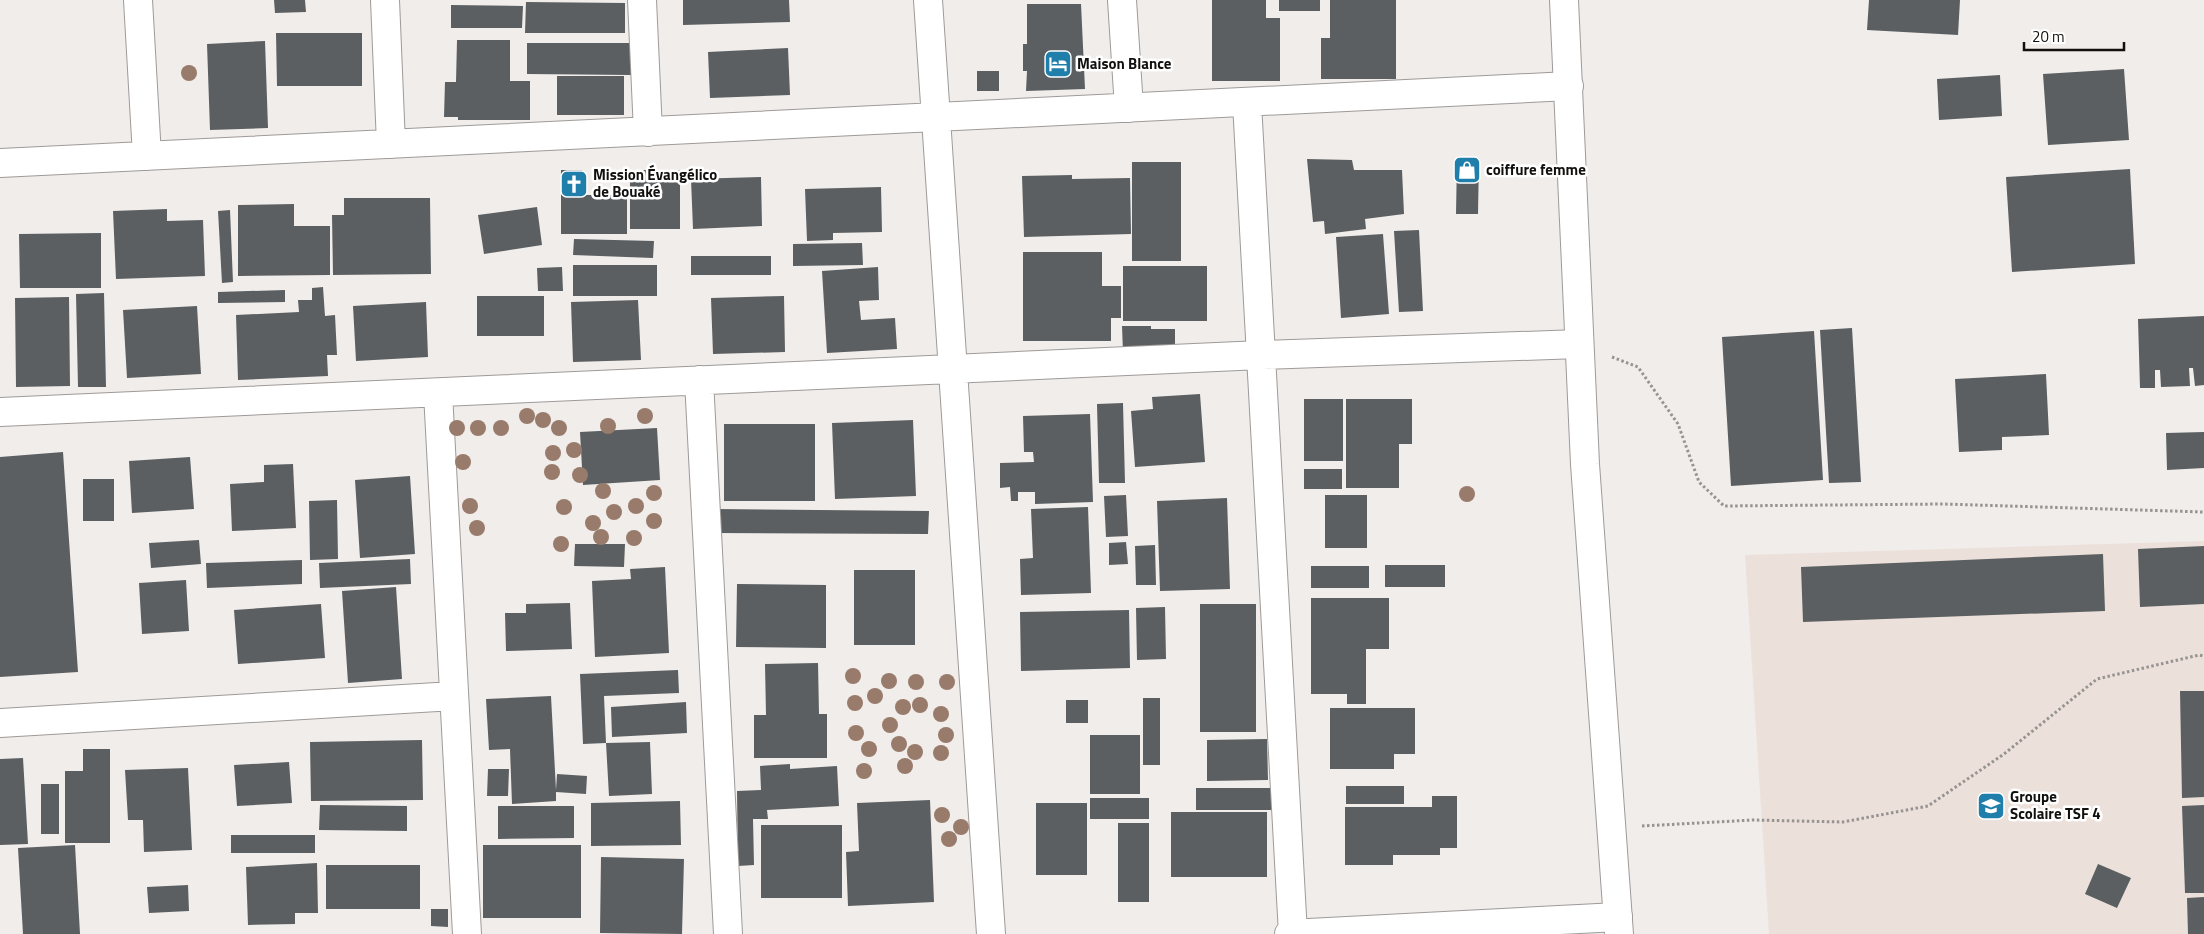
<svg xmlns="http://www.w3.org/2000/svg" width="2204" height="934" font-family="'Titillium Web',sans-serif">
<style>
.built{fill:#ece0da}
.building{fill:#5b5f61}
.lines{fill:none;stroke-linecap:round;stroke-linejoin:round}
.minor-casing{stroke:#9e9a98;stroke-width:30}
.tertiary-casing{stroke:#9e9a98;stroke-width:30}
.path{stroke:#969391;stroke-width:3;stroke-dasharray:2.5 2.5;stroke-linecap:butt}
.minor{stroke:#fff;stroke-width:28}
.tertiary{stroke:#fff;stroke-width:28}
.tree{fill:#987b6b}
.labels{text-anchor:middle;stroke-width:5;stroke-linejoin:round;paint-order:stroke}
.poi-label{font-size:15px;font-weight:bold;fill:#11100f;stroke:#fff;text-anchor:start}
</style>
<rect width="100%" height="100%" fill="#f1edeb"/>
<!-- built -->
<path class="built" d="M2204,541V934H1769L1745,555Z"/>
<!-- building -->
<path class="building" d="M274,0H305L306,12L275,13Z
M683,0H789L790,22L683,25Z
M1212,0H1266V18H1280V81H1212Z
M1279,0H1320V11H1279Z
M1330,0H1396V79H1321V38H1330Z
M1869,0H1960L1958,35L1867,30Z
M526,2L625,3V33H525Z
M1027,4H1081L1085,89L1026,91L1027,71H1023V44H1027Z
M451,5L523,6L522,28H451Z
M276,33H362V86H277Z
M457,40H510V81H530V120H458V117H444L445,82H456Z
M265,41L268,128L210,130L207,44Z
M527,43H631V75L527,74Z
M788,48L790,95L710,98L708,52Z
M2124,69L2129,140L2048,145L2043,74Z
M977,71H999V91H977Z
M2000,75L2002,116L1939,120L1937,79Z
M557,76H624V115H557Z
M1457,158H1479L1478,214H1456Z
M1307,159L1352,160L1354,170H1402L1404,214L1365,219L1366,229L1325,234L1324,221L1313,222Z
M1132,162H1181V261H1132Z
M2130,169L2135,264L2012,272L2006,177Z
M561,170H582V195H627V234H561Z
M630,170H680V229H630Z
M1072,175V179L1130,178L1131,234L1024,237L1022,176Z
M761,177L762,226L693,229L691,179Z
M881,187L882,232L833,233V240L807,241L805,189Z
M344,198H430L431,274L333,275L332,215H344Z
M294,204V226H330V275L238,276V205Z
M537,207L542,245L484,254L478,215Z
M167,209V221L203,220L205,276L116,279L113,211Z
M230,210L233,282L222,283L218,211Z
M1419,230L1423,311L1399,312L1394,231Z
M101,233V288H20L19,234Z
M1383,234L1389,314L1341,318L1336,237Z
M574,239L654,241L653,258L573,255Z
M862,243L863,265L793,266V244Z
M1023,252H1102V286H1121V318H1111V341H1023Z
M691,256H771V275H691Z
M573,265H657V296H573Z
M1123,266H1207V321H1123Z
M562,267L563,291H538L537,268Z
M878,267L879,300L859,301L861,320L895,318L897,349L827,353L822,271Z
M323,287L325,316L335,315L337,355H327L328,376L238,380L236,315L299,312L298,300H312V288Z
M285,290V302L218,303V292Z
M104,293L106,387H78L76,294Z
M477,296H544V336H477Z
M784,296L785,352L713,354L711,298Z
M69,297L70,386L16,387L15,298Z
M638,300L641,360L573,362L571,302Z
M426,302L428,357L356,361L353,306Z
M197,306L201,374L127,378L123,310Z
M2204,316V385L2195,386L2193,368H2189L2190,386L2161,387L2160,370H2155V388H2140L2138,319Z
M1122,326H1151V329H1175V352L1123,353Z
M1852,328L1861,482L1829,483L1820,330Z
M1814,331L1823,480L1731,486L1722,337Z
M2046,374L2049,435L2002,437V450L1959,452L1955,379Z
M1200,394L1205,462L1135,467L1131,411L1153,409L1152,397Z
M1304,399H1343V461H1304Z
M1346,399H1412V444H1399V488H1346Z
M1123,403L1125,483H1099L1097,404Z
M1090,414L1093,502L1035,504V492H1018V501H1011L1010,487L1000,488V463L1034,462L1033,452H1024L1023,416Z
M913,420L916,496L835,499L832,423Z
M724,424H815V501H724Z
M657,428L660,480L583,485L580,432Z
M2204,432V468L2167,470L2166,433Z
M63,452L78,672L0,677V457Z
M190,457L194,509L132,513L129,461Z
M293,464L296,528L232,531L230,484L264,482V465Z
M1304,469H1342V489H1304Z
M410,476L415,554L360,558L355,480Z
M83,479H114V521H83Z
M1126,495L1128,536L1106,537L1104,496Z
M1325,495H1367V548H1325Z
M1227,498L1230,589L1160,591L1157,501Z
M337,500L338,559L310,560L309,501Z
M1088,507L1091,593L1021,595L1020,559L1033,558L1031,509Z
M715,509L929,511L928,534L715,533Z
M199,540L201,564L151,568L149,543Z
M1126,542L1128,564L1109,565V543Z
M575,544H625L624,567L574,566Z
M1155,545L1156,585H1136L1135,546Z
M2204,546V604L2140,607L2138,549Z
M2103,554L2105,611L1803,622L1801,567Z
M410,559L411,584L320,588L319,563Z
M302,560V584L207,588L206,563Z
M1385,565H1445V587H1385Z
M1311,566H1369V588H1311Z
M665,567L669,653L595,657L592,581L631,579L630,569Z
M854,570H915V645H854Z
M186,580L189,631L142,634L139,583Z
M737,584L826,585V648L736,647Z
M396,587L402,679L348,683L342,591Z
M1311,598H1389V649H1366V704H1347V694H1311Z
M570,603L572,649L506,651L505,613H526V604Z
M321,604L325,658L238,664L234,610Z
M1200,604H1256V732H1200Z
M1165,607L1166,659L1137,660L1136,608Z
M1129,610L1130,668L1021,671L1020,612Z
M818,663L819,714H827V758H754V715H766L765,664Z
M678,670L679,693L604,696L606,743L583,744L580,674Z
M2180,691H2204V797L2182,798Z
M551,696L556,790L557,774L587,776L586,794L556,792V801L512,804L510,749L489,750L486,699Z
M1143,698H1160V765H1143Z
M1066,700H1088V723H1066Z
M686,702L687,733L612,737L611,707Z
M1330,708H1415V754H1394V769H1330Z
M1090,735H1140V794H1090Z
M1267,739L1268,780L1207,781V740Z
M422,740L423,800L311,801L310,742Z
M650,742L652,794L609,796L606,743Z
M83,749H110V843H65V771H83Z
M23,758L28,844L0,845V759Z
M289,762L292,803L237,806L234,765Z
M790,764V769L837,766L839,806L767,810L768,819H753L754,865L738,866L737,791L761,790L760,766Z
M188,768L192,850L144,852L143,820H128L125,770Z
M488,769H509L508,796H487Z
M41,784H59V834H41Z
M1346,786H1404V804H1346Z
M1196,788H1279V810H1196Z
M1432,796H1457V848H1440V855H1393V865H1345V807H1432Z
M1090,798H1149V819H1090Z
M930,800L934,902L848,906L846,852L859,851L857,803Z
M680,801L681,845L591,846V803Z
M1036,803H1087V875H1036Z
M320,805L407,806V831L319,830Z
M2204,805V893H2185L2182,806Z
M498,806H574V838L498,839Z
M1171,812H1267V877H1171Z
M1118,823H1149V902H1118Z
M761,825H842V898H761Z
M231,835H315V853H231Z
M75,845L80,934H23L18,848Z
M483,845H581V918H483Z
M601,857L684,859L682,934L600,933Z
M317,863L318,913H295V924L248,925L246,867Z
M2098,864L2131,878L2117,908L2085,894Z
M326,865H420V909H326Z
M188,885L189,911L149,913L147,887Z
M2204,897V934H2188L2187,898Z
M431,909H448V927L431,926Z"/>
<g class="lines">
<!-- minor casing -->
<g class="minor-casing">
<path id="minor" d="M138,0L147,156
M385,0L391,144
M642,0L648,132
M928,0L991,934
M1122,0L1129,108
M1247,103L1293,934
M0,163L1569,86
M699,380L728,934
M438,393L467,934
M0,412L1261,355L1579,344
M0,723L454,696
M1289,934L1618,917"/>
</g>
<!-- tertiary casing -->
<g class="tertiary-casing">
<path id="tertiary" d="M1564,0L1585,464L1619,934"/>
</g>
<!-- path -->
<path class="path" d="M1612,357L1638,367L1678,424L1699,482L1724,506L1943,504L2204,512
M1642,826L1753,820L1843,822L1928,806L2004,754L2097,679L2199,655L2204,656"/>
<!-- minor -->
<use href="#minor" class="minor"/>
<!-- tertiary -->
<use href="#tertiary" class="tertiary"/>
</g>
<!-- trees -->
<g class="tree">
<circle cx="189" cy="73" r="8"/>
<circle cx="527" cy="416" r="8"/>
<circle cx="645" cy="416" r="8"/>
<circle cx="543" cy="420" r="8"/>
<circle cx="608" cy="426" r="8"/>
<circle cx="457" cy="428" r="8"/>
<circle cx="478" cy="428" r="8"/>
<circle cx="501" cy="428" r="8"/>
<circle cx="559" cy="428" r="8"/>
<circle cx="574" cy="450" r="8"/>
<circle cx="553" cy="453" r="8"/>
<circle cx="463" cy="462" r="8"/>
<circle cx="552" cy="472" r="8"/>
<circle cx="580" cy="475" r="8"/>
<circle cx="603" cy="491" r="8"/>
<circle cx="654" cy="493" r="8"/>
<circle cx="1467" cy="494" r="8"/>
<circle cx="470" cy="506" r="8"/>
<circle cx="636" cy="506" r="8"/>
<circle cx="564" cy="507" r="8"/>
<circle cx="614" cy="512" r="8"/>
<circle cx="654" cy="521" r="8"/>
<circle cx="593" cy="523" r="8"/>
<circle cx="477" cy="528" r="8"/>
<circle cx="601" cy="537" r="8"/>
<circle cx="634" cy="538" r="8"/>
<circle cx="561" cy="544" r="8"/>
<circle cx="853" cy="676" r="8"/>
<circle cx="889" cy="681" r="8"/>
<circle cx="916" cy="682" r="8"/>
<circle cx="947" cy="682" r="8"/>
<circle cx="875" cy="696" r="8"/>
<circle cx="855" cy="703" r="8"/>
<circle cx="920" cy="705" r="8"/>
<circle cx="903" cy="707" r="8"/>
<circle cx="941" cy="714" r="8"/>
<circle cx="890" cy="725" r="8"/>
<circle cx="856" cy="733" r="8"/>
<circle cx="946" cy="735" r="8"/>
<circle cx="899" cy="744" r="8"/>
<circle cx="869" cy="749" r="8"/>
<circle cx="915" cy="752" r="8"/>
<circle cx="941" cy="753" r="8"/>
<circle cx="905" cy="766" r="8"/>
<circle cx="864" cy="771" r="8"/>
<circle cx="942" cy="815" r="8"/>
<circle cx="961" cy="827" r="8"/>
<circle cx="949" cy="839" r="8"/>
</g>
<!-- icons -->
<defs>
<g id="hotel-square" transform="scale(1.4375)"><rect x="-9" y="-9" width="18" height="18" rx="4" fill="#1f7eaa" stroke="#fff"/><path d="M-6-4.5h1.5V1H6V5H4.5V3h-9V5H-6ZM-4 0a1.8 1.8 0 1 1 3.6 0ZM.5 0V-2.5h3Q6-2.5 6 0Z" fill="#fff"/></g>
<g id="shop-square" transform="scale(1.4375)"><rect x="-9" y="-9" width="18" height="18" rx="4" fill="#1f7eaa" stroke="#fff"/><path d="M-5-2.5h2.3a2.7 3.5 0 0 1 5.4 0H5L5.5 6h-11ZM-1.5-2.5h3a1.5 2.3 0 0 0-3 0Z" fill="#fff"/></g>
<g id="church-square" transform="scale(1.4375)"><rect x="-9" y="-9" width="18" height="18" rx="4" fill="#1f7eaa" stroke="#fff"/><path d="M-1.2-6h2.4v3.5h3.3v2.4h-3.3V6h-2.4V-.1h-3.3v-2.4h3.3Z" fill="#fff"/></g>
<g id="school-square" transform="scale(1.4375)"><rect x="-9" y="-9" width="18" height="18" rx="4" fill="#1f7eaa" stroke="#fff"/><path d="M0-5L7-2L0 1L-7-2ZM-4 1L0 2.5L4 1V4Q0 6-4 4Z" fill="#fff"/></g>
</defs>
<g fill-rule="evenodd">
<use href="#hotel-square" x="1058" y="64"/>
<use href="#shop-square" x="1467" y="170"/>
<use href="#church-square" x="574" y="184"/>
<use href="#school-square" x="1991" y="806"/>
</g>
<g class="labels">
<!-- poi labels -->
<g class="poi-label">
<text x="1077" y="69">Maison Blance</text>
<text x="1486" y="175">coiffure femme</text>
<text x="593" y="180">Mission Évangélico<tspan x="593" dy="17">de Bouaké</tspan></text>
<text x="2010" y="802">Groupe<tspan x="2010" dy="17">Scolaire TSF 4</tspan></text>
</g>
</g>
<!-- scale -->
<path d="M2024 42v8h100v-8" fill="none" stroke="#11100f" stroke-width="2.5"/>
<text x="2032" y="42" font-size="15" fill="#11100f" stroke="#ffffff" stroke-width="4" paint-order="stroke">20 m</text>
</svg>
